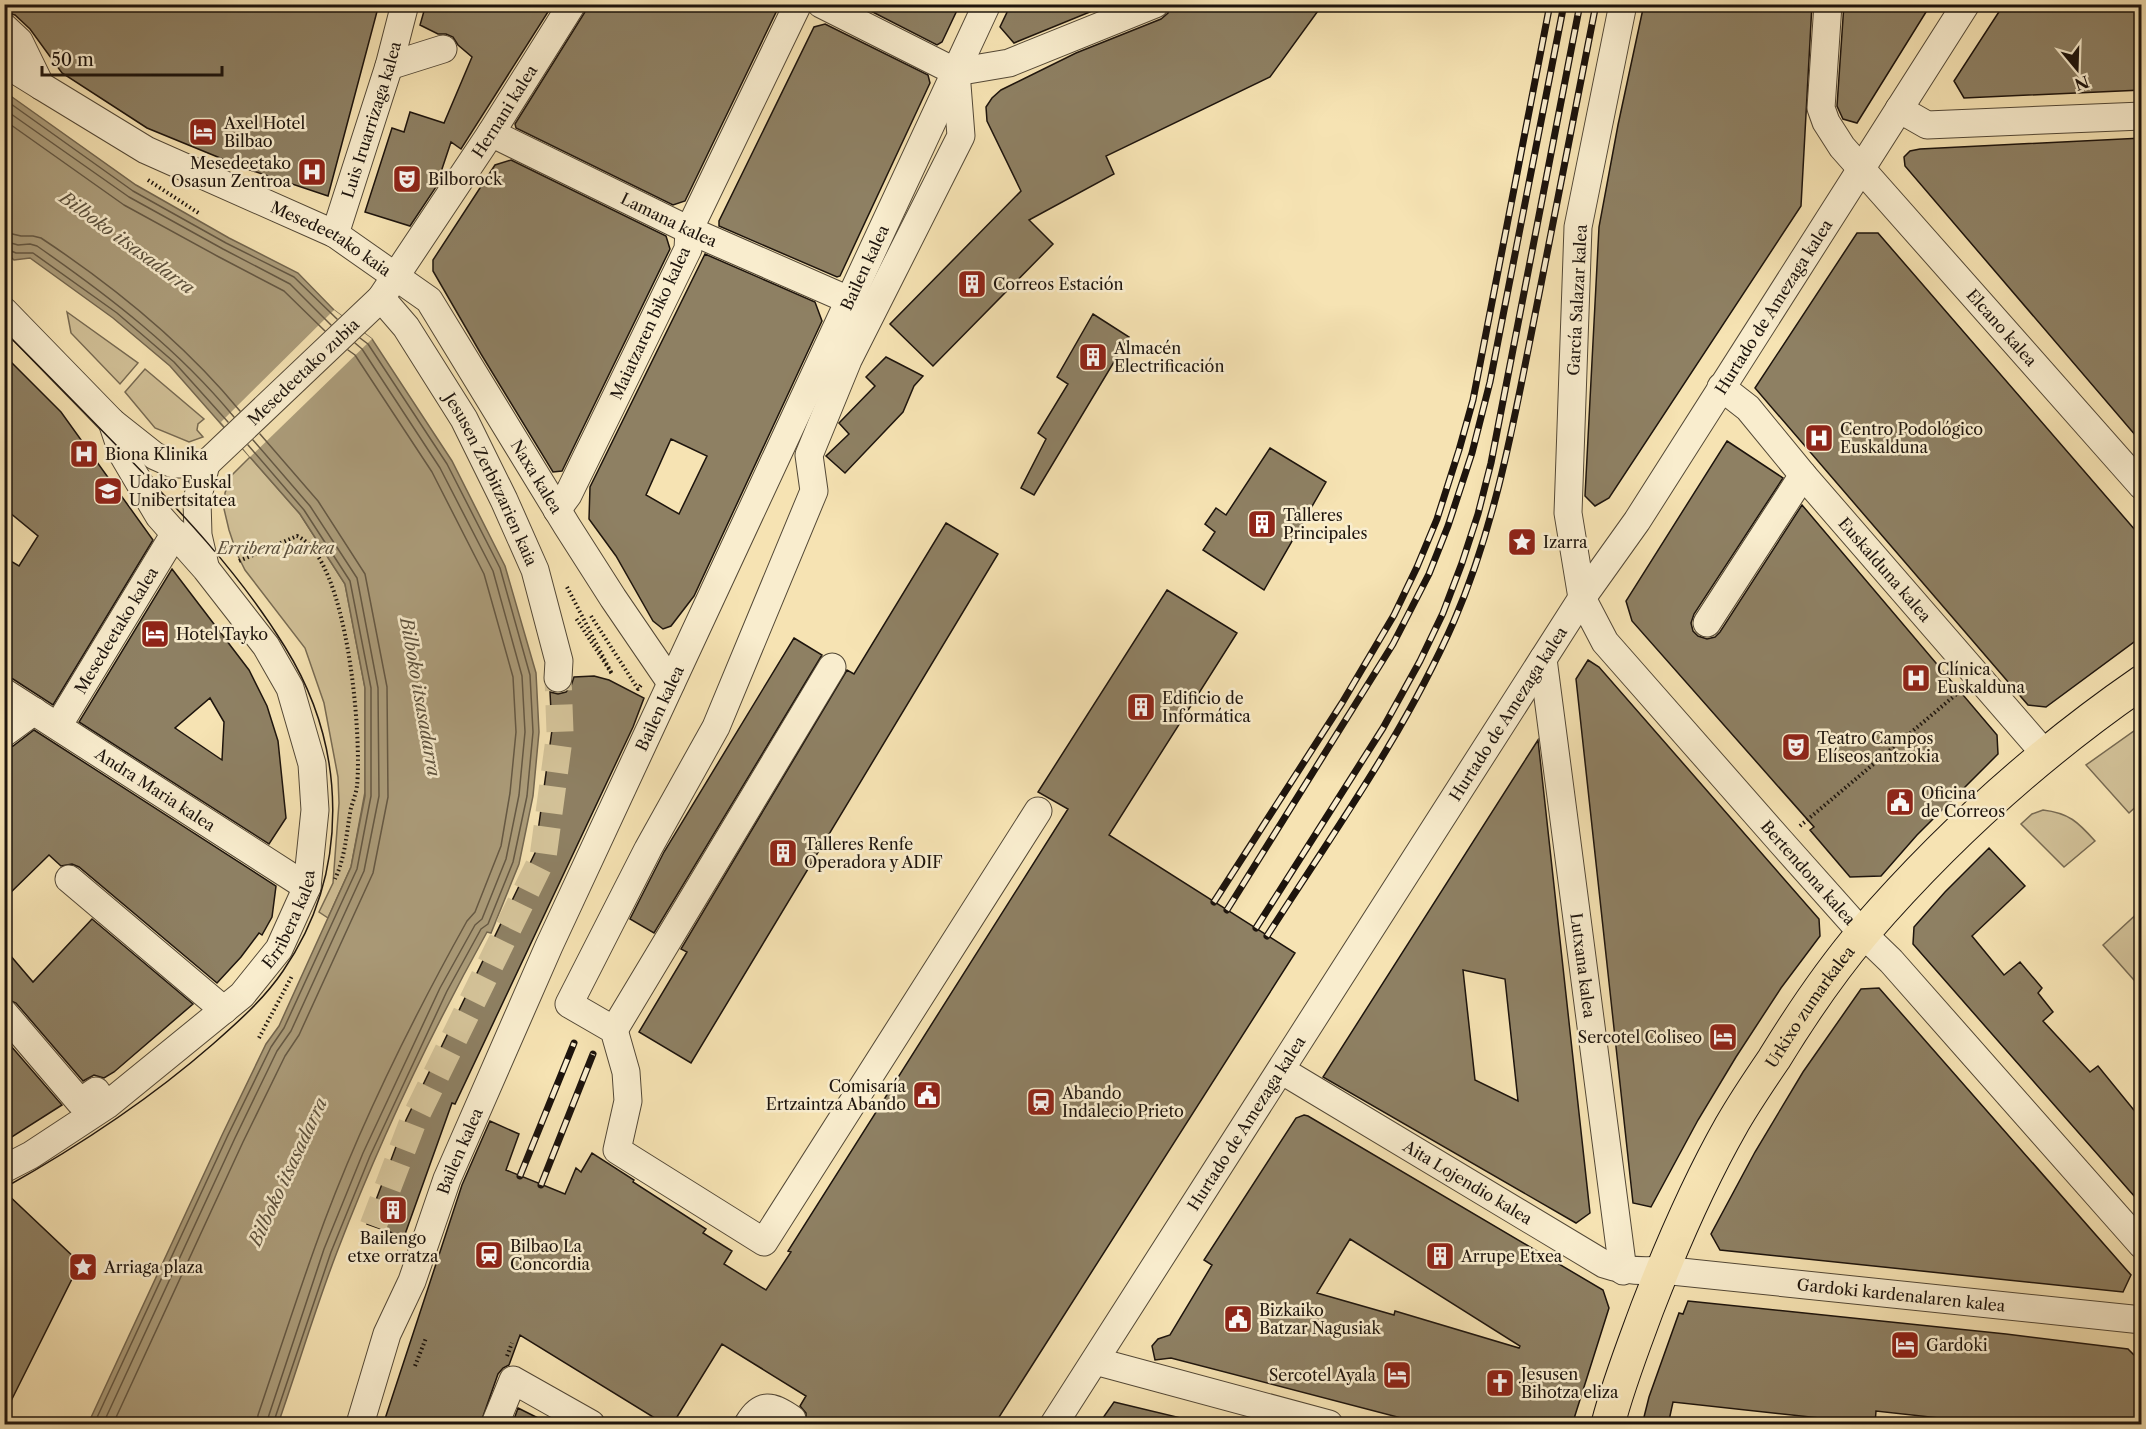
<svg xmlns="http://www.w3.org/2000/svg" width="2146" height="1429" font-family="'Libre Caslon Text',serif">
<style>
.green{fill:#d1c097;stroke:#776a52;stroke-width:1.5}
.water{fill:#ac9d7b;stroke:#73664f;stroke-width:1.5}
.pier{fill:#f6e3b3}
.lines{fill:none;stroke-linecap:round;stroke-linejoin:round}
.shore{stroke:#645844;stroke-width:1.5}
.building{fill:#8e8063;stroke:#1d140d;stroke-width:1.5;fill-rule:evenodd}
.minor-tunnel{stroke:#d5c49a;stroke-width:27;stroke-dasharray:27 14;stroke-linecap:butt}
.minor-casing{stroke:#534836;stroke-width:29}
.major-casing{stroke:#1d140d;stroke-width:35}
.path{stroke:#1d140d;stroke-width:4;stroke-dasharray:1.5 3;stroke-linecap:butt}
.minor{stroke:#f9edce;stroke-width:27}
.major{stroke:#f6e3b3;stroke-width:33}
.tram{stroke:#1d140d;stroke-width:1.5}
.rail-casing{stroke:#1d140d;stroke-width:7}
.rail{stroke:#f9edce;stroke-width:4.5;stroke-dasharray:14;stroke-linecap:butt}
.labels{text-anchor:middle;stroke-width:5;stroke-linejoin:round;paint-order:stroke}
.street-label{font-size:16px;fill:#1d140d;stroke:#f9edce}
.poi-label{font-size:16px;fill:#1d140d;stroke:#f9edce;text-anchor:start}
.park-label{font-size:16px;font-style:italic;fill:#5c503d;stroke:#f9edce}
.water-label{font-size:18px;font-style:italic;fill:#5d523e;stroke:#f9edce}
</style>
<rect width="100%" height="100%" fill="#f6e3b3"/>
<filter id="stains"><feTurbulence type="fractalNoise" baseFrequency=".00333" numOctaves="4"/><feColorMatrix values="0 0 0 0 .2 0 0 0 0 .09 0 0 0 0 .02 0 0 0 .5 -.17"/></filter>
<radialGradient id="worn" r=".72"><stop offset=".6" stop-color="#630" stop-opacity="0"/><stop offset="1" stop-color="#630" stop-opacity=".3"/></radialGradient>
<!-- green -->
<path class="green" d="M67,312L138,363L120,384L71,333Z
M145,369L204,419L198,424L197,430L203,437L189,442L155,428L125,392Z
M250,457L300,514L345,584L365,688V792L351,867L328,918L319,912L333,883L339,803L338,777L324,703L305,648L245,570L237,554L229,530L224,509L225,493L231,476Z
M2141,726V802L2129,813L2086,765Z
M2043,810C2069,813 2078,822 2095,841L2064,867L2021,824L2032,814Z
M2141,910V988L2103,945Z"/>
<!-- water -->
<path class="water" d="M5,92L136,185L229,238L298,273L334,310L372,339L452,461L505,566L536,673L539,732L533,796L519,864L491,933L487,932C430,1035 379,1142 337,1252C315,1309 298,1367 278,1424H88L223,1133L266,1044L279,1026L351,867L365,796V688L345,584L300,514L170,366L113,318L30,258L14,260L5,252Z"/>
<!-- pier -->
<path class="pier" d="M334,310L372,339L250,457L221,422Z"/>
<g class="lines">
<!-- shore -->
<path class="shore" d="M4,99L133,191L226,243L294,277L337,319
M4,109L129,197L223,249L290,284L331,325
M4,120L124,205L219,257L284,291L325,331
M4,232L21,236H33L41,238C115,287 184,343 240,411
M4,241L18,245L30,244L37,246C109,296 178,349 234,417
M4,248L16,253H33L117,313L174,362L228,422
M94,1424L228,1135L271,1047L284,1028L357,869L371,796V688L350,581L304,510L248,445
M103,1424L235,1138L277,1051L291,1031L364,871L379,796L378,688L357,578L310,506L253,440
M113,1424L243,1142L285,1056L299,1035L373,873L388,797L387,687L365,574L318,501L260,434
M257,1424L258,1415C277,1359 295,1303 315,1247C355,1134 409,1025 467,921L475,912L501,846L510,793L516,732L513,677L484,574L432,472L355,355L348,350
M266,1424L324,1249L363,1153L440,988L475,925L482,919L506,859L519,795L525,732L522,676L493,571L440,468L362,349L355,343
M273,1424L331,1252L370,1156L447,991L481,929L488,924L513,862L527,796L533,732L530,675L500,568L447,464L368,344L360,338"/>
</g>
<!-- building -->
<path class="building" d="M4,4H379L328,196L247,169L147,128L62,73L30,29L15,15L4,12Z
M426,4H553L461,149L451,142L436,187L410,226L365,212L392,128L404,132L410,112L444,123L472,57L458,45L453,37L446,34H438L420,25Z
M588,4H780L685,201L673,205L516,128L515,124L585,12Z
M857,4H960L942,42L937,45Z
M1011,4H1107V5L1014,43L1000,27Z
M1170,4H1323L1270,77L1106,156L1114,174L1029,220L1053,244L933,366L890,324L1021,191L987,121L986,107L992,98L1001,90L1076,53L1161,19L1168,13Z
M1644,4H1812L1801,206L1609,498L1595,506L1585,496L1599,227L1618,125Z
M1844,4H1931L1857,123L1843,119L1837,106Z
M2004,4H2142V90L1964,98L1954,81Z
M825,24L928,75L930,83L840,276L837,277L719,226V221L814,27Z
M2142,138V443L1905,166L1904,157L1910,151L1920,149Z
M511,160L666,236L670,249L562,471L553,472L481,354L433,271V260L495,165Z
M1857,233H1878L2142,538V636L2046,707L2028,705L1755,388Z
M705,254L815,302L822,321L694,596L671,626L663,629L653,621L616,556L589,519L590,487ZM671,439L707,456L679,514L646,495Z
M1093,314L1129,337L1034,495L1021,488L1046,439L1038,433L1068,384L1057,377Z
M4,355L61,412L153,540L53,705L13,679L4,676V557L19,566L38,536L4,508Z
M886,357L923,376L914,386L903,412L845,473L826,456L849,434L839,423L875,386L866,377Z
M1727,441L1783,478L1694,614L1691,623L1693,631L1698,636L1707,639L1715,637L1720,632L1802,505L1997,735L1998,754L1917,835L1881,876L1850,877L1810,830L1814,827L1632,621L1626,601Z
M1270,448L1326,482L1264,590L1203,550L1215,532L1205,524L1216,508L1226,515Z
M946,523L998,554L691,1063L639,1032L687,952L681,949L847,670L854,674Z
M172,569L249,670L267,706L278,741L286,818L269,844L79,722ZM210,698L224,722L222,760L175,728Z
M1167,590L1237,633L1109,835L1295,953L994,1425H806V1413L800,1406L806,1396L722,1344L672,1425H666L520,1335L509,1365L503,1368L498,1374L480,1425H383L462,1185L490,1121L519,1134L506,1170L565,1194L576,1168L581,1172L592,1153L634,1180L633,1182L706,1229L703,1233L732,1251L724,1264L766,1290L791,1252L788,1251L1068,809L1038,792Z
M794,638L822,655L654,933L630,919L664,852Z
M1588,660L1599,667L1819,919L1820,936L1781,988L1736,1057L1698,1120L1651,1207L1633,1203L1576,679Z
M594,676L609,680L644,698L633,727L455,1104L452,1103L404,1237L367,1224L406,1120L535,853L552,730L550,692L558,694L566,692L571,686L574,677Z
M34,730L276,886L272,917L262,935L259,933L241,957L217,983L79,867L72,864L61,866L49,855L4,899V749L13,746Z
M1538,740L1590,1213L1576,1223L1323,1077ZM1463,970L1505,979L1518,1101L1475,1080Z
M1989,848L2025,886L1972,936L2004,975L2020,962L2042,988L2038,993L2053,1012L2043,1021L2090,1072L2098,1066L2142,1120V1205L1913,944L1914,927L1945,892Z
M92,919L193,1004L114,1072L104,1078L94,1075L83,1081L16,1003L4,998V948L33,982Z
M1879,988L2131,1275L2123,1292L1720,1250L1711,1234L1755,1152L1803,1072L1861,989Z
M4,1038L62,1105L4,1142Z
M1304,1115L1308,1116L1603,1290L1609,1308L1572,1425H1428L1171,1358L1155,1360L1152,1346L1158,1339L1170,1335L1212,1265L1204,1260L1296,1118ZM1350,1239L1520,1346L1519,1348L1395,1311L1394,1315L1317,1293Z
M4,1191L80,1263L4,1415Z
M1688,1301L2006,1334L2128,1349L2141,1362L2142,1425H2003L1876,1411L1875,1424L1673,1402L1668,1425H1642L1649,1397L1679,1313L1683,1314Z
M1114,1402L1181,1418L1180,1425H1098Z
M518,1408L552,1425H512Z"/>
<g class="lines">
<!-- minor-tunnel -->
<path class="minor-tunnel" d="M373,1226L412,1124L543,857L560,732L558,678"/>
<!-- minor casing -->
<g class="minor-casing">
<g id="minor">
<path d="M821,4L956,72"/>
<path id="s1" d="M1623,4L1578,227L1568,513L1582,598L1605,642L1781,842L1863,934L1891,961L2142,1245"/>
<path id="s2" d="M1828,4L1821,108L1826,122L1842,147L2142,486"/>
<path id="s3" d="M4,27L19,41L41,86L146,150L335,234L429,300L567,526L613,598L671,683"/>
<path d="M4,63L41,86"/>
<path d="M389,66L443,49"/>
<path d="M956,72L961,136L848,360L809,455L814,491L716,727L648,849L569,1004L614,1030L626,1072L628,1101L617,1150L764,1242L1038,811"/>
<path d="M956,72L1009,63L1155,4"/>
<path d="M1899,109L1927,125L2142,116"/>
<path id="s4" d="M491,133L689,230L851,301"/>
<path id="s5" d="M335,234L389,66L405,4"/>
<path id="s6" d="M381,298L406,327L464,419L504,500L535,570L559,661L558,678"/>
<path d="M4,311L112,422L155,456L173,464H206"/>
<path id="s7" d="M1721,387L1748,408L1803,475L2046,755"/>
<path id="s8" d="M206,464L381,298L491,133L572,4"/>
<path d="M557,510L568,495L688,249L689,230L798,4"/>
<path d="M205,566L198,535L197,500L206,464"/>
<path d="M1707,623L1803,475"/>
<path id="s9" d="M1543,659L1623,1271"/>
<path id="s10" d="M4,692L307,887"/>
<path id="s11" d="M58,726L175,533"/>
<path d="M4,733L34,711"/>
<path d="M69,879L224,1010"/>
<path d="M4,1013L80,1102L96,1091L105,1104"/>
<path d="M614,1030L832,667"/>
<path id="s12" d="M1281,1070L1604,1264C1624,1271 1641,1272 1662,1270L2142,1320"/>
<path id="s13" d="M4,1169L31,1155L107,1105L242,995L279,949L307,887L315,810L312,764L290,688L266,646L206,569L159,516L123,455L112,422"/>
<path d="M1095,1361L1329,1424"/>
<path id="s14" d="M360,1424L387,1334L412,1281L447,1179L549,946L987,4"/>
<path d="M495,1424L513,1380L591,1424"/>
<path d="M748,1424C761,1402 772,1405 792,1419"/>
<path id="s15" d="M1054,1424L1582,598L1637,521L1966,4"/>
</g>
</g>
<!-- major casing -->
<g class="major-casing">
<g id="major">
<path id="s16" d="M1608,1424C1618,1385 1633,1347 1647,1309C1671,1247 1698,1184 1731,1126C1744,1103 1759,1081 1774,1059C1801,1015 1830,972 1863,933C1945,838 2039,753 2142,682"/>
</g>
</g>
<!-- path -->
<path class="path" d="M148,180L200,214
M239,561L297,536C348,558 362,736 357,786C356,794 353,801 351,808C346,834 346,855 335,879
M567,587L612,674L576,618
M591,616L638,689L641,685
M1800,826L1959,692
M259,1038L292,976
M507,1356L512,1343
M415,1366L426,1338"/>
<!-- minor -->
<use href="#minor" class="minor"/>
<!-- major -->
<use href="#major" class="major"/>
<!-- tram -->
<path class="tram" d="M4,331C43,370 81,409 119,448C179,510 239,572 285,647C347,747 351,872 283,971C264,999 238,1022 213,1044C149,1100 79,1146 4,1188"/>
<!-- rail casing -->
<g class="rail-casing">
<path id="rail" d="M1214,902L1342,703L1394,615L1417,567L1437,519L1459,450L1473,400L1550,4
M1227,910L1393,644L1429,574L1448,526L1472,453L1490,382L1564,4
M1256,928L1383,728L1420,661L1443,613L1462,563L1478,514L1491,463L1580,4
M1267,936C1333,833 1405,733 1454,621C1495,526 1513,426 1533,325C1554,218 1575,111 1596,4
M520,1176L574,1043
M541,1185L593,1054"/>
</g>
<!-- rail -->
<use href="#rail" class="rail"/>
</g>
<!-- icons -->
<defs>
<g id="hotel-square" transform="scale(1.5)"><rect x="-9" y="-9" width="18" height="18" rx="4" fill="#8f2418" stroke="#f9edce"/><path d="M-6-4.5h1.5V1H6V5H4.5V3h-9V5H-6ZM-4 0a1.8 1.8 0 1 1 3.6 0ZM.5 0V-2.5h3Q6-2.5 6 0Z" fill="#fff"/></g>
<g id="hospital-square" transform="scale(1.5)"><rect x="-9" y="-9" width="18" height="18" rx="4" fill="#8f2418" stroke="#f9edce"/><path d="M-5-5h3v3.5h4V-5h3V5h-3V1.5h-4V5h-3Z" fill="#fff"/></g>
<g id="theatre-square" transform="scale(1.5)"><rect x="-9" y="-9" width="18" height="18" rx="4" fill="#8f2418" stroke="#f9edce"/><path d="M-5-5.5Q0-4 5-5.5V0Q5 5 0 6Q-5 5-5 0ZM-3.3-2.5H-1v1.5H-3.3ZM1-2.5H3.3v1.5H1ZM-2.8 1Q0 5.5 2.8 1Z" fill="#fff"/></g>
<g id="building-square" transform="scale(1.5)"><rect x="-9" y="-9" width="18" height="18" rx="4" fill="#8f2418" stroke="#f9edce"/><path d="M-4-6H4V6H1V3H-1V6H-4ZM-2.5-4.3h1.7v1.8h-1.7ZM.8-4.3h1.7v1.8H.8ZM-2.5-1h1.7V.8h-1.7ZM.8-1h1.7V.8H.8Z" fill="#fff"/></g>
<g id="university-square" transform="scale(1.5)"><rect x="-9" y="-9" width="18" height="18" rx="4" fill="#8f2418" stroke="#f9edce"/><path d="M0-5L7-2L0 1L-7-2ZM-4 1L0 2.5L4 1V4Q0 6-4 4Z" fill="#fff"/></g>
<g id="sight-square" transform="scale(1.5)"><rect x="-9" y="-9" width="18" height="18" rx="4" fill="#8f2418" stroke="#f9edce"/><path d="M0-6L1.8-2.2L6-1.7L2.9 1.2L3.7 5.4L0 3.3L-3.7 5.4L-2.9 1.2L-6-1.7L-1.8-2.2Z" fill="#fff"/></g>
<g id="civic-square" transform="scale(1.5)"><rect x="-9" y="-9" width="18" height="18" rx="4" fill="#8f2418" stroke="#f9edce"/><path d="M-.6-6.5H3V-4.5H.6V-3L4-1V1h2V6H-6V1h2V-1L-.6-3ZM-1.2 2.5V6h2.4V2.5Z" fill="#fff"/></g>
<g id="station-square" transform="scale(1.5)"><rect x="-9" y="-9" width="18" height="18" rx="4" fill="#8f2418" stroke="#f9edce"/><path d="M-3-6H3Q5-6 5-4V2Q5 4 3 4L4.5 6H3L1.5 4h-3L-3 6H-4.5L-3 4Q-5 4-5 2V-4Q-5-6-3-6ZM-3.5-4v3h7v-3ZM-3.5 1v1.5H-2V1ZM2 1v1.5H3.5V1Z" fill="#fff"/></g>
<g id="church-square" transform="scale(1.5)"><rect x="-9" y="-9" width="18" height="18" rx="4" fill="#8f2418" stroke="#f9edce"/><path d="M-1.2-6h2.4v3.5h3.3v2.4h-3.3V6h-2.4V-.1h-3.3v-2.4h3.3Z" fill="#fff"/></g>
</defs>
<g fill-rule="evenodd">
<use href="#hotel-square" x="203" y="132"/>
<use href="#hospital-square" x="312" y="172"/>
<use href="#theatre-square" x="407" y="179"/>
<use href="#building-square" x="972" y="284"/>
<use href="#building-square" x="1093" y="357"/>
<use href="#hospital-square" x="1819" y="438"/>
<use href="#hospital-square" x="84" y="454"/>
<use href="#university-square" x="108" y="491"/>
<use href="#building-square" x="1262" y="524"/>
<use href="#sight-square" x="1522" y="542"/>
<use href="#hotel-square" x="155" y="634"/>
<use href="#hospital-square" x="1916" y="678"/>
<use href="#building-square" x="1141" y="707"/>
<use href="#theatre-square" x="1796" y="747"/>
<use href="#civic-square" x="1900" y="802"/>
<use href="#building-square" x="783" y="853"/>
<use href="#hotel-square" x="1723" y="1037"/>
<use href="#civic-square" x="927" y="1095"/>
<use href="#station-square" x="1041" y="1102"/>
<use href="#building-square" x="393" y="1210"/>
<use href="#station-square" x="489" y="1255"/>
<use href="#building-square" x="1440" y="1256"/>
<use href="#sight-square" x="83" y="1267"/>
<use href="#civic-square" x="1238" y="1319"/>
<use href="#hotel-square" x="1905" y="1345"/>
<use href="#hotel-square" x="1397" y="1375"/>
<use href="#church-square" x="1500" y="1383"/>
</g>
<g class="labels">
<!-- street labels -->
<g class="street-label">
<text dy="6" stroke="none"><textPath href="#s8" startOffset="465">Hernani kalea</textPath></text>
<text dy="6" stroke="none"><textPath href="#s5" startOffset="120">Luis Iruarrizaga kalea</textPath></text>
<text dy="6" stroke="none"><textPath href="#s4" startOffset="198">Lamana kalea</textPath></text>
<text dy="6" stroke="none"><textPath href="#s3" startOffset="399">Mesedeetako kaia</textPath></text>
<text dy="6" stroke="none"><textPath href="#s14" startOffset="1263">Bailen kalea</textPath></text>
<text transform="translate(1577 300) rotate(-87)" y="6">García Salazar kalea</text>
<text dy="6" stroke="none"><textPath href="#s15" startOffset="1329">Hurtado de Amezaga kalea</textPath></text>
<text transform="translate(650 323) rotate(-65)" y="6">Maiatzaren biko kalea</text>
<text dy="6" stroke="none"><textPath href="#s2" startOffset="390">Elcano kalea</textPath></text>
<text dy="6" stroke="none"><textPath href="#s8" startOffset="134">Mesedeetako zubia</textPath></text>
<text dy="6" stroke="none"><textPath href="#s3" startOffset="722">Naxa kalea</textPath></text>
<text dy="6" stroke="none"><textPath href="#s6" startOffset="213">Jesusen Zerbitzarien kaia</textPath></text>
<text dy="6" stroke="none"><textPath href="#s7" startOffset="246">Euskalduna kalea</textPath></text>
<text dy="6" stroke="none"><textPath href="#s11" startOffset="112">Mesedeetako kalea</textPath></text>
<text dy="6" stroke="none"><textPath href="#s14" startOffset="777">Bailen kalea</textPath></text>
<text dy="6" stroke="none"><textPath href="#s15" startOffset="843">Hurtado de Amezaga kalea</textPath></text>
<text dy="6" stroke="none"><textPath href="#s10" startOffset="180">Andra Maria kalea</textPath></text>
<text dy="6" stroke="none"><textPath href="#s1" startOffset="957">Bertendona kalea</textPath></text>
<text dy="6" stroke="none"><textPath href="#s13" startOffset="386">Erribera kalea</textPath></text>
<text dy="6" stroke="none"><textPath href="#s9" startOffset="309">Lutxana kalea</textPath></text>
<text dy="6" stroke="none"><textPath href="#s16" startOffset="466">Urkixo zumarkalea</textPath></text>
<text dy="6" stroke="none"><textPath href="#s15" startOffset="357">Hurtado de Amezaga kalea</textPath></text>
<text dy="6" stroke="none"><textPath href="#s14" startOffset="291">Bailen kalea</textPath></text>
<text dy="6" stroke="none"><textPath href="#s12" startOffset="218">Aita Lojendio kalea</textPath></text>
<text dy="6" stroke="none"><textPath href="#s12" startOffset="676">Gardoki kardenalaren kalea</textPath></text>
</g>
<!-- poi labels -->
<g class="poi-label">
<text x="224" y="129">Axel Hotel<tspan x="224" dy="18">Bilbao</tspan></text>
<text x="291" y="169" text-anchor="end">Mesedeetako<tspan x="291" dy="18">Osasun Zentroa</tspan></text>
<text x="428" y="185">Bilborock</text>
<text x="993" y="290">Correos Estación</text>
<text x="1114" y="354">Almacén<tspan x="1114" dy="18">Electrificación</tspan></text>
<text x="1840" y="435">Centro Podológico<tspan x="1840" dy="18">Euskalduna</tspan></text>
<text x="105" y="460">Biona Klinika</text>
<text x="129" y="488">Udako Euskal<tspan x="129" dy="18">Unibertsitatea</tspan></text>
<text x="1283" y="521">Talleres<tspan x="1283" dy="18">Principales</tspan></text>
<text x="1543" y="548">Izarra</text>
<text x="176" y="640">Hotel Tayko</text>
<text x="1937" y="675">Clínica<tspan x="1937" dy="18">Euskalduna</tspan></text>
<text x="1162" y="704">Edificio de<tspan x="1162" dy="18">Informática</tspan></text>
<text x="1817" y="744">Teatro Campos<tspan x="1817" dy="18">Elíseos antzokia</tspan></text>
<text x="1921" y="799">Oficina<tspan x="1921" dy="18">de Correos</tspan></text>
<text x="804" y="850">Talleres Renfe<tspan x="804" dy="18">Operadora y ADIF</tspan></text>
<text x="1702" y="1043" text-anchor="end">Sercotel Coliseo</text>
<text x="906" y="1092" text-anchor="end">Comisaría<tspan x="906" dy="18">Ertzaintza Abando</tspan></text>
<text x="1062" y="1099">Abando<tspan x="1062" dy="18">Indalecio Prieto</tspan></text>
<text x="393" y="1244" text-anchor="middle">Bailengo<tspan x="393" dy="18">etxe orratza</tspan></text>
<text x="510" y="1252">Bilbao La<tspan x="510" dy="18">Concordia</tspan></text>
<text x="1461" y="1262">Arrupe Etxea</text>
<text x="104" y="1273">Arriaga plaza</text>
<text x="1259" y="1316">Bizkaiko<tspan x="1259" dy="18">Batzar Nagusiak</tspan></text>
<text x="1926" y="1351">Gardoki</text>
<text x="1521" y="1380">Jesusen<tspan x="1521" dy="18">Bihotza eliza</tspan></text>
<text x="1376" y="1381" text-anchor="end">Sercotel Ayala</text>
</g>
<!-- park labels -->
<g class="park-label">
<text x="276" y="554">Erribera parkea</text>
</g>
<!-- water labels -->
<g class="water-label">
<text transform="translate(127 243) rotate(36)" y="6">Bilboko itsasadarra</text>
<text transform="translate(420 697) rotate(80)" y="6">Bilboko itsasadarra</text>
<text transform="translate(288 1172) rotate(-65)" y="6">Bilboko itsasadarra</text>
</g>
</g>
<!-- margin -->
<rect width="2146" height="1429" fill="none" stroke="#f6e3b3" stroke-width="24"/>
<rect x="6" y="6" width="2134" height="1417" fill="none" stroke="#1d140d" stroke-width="3"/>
<rect x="12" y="12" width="2122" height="1405" fill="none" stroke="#1d140d" stroke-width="1.5"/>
<!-- north arrow -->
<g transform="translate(2077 69) rotate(161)" stroke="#f9edce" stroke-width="4.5" paint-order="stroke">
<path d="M0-4.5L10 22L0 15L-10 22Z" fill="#1d140d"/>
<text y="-9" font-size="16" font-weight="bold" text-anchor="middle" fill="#1d140d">N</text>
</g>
<!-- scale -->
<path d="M42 66v9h180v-9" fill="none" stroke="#1d140d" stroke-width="3"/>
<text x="51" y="66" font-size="18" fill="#1d140d" stroke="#f9edce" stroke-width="4.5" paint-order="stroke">50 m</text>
<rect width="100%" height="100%" filter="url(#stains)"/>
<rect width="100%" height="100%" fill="url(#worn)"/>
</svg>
